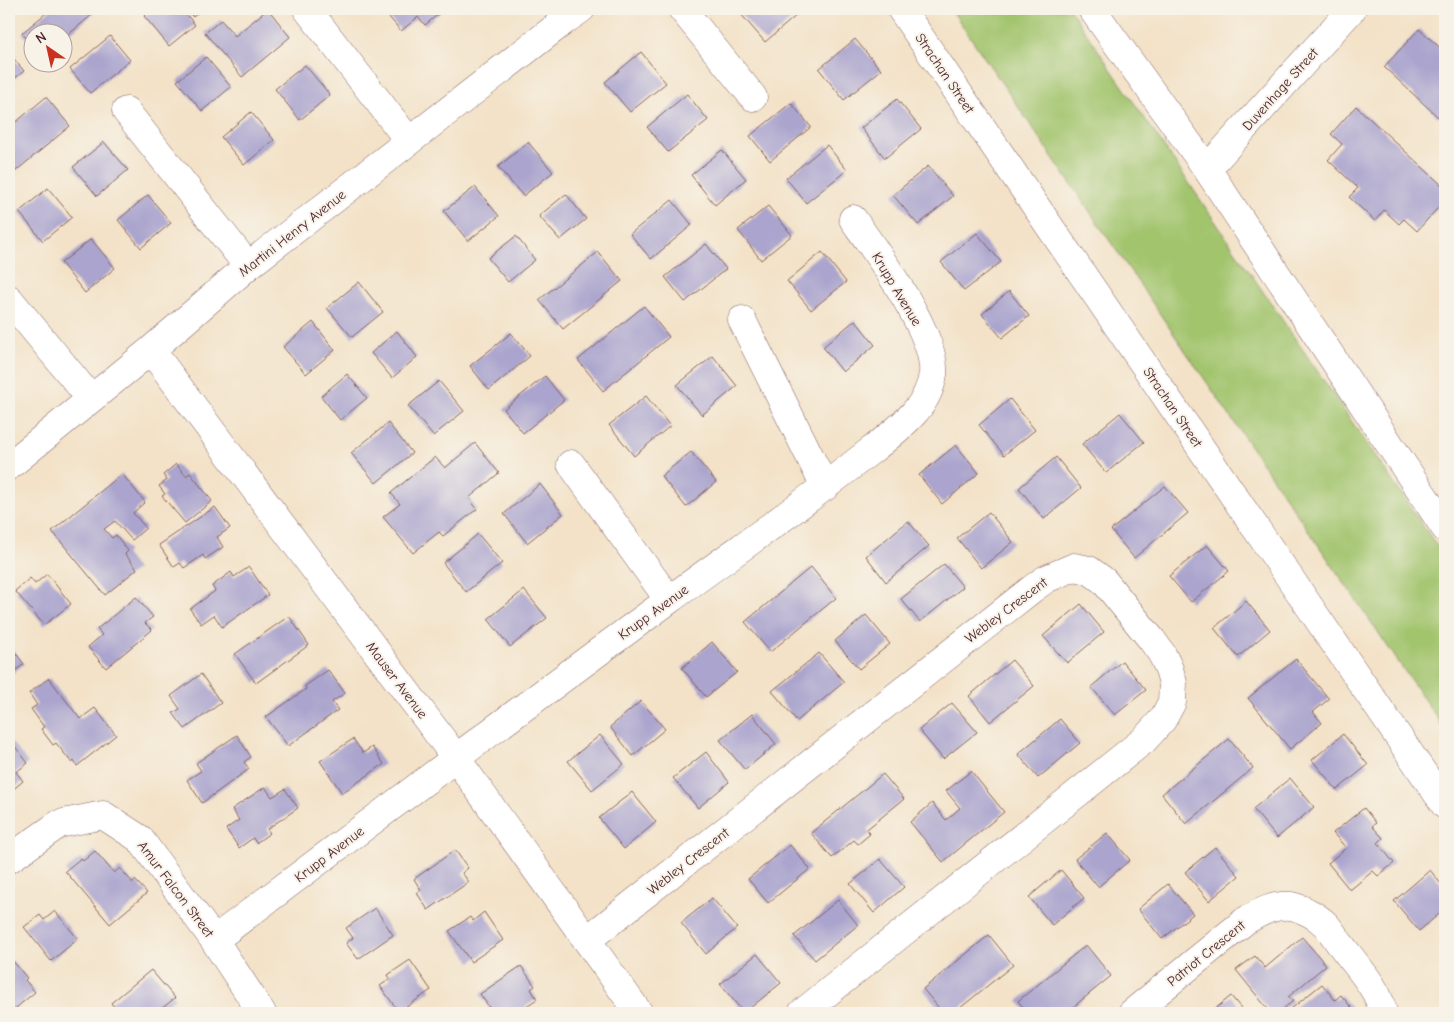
<svg xmlns="http://www.w3.org/2000/svg" width="1454" height="1022" font-family="'Comic Neue',sans-serif">
<style>
.green{fill:#a2c46d;stroke:#76724c}
.building{fill:#aaa4ce}
.lines{fill:none;stroke-linecap:round;stroke-linejoin:round}
.minor-casing{stroke:#856362;stroke-width:29}
.minor{stroke:#fff;stroke-width:28}
.labels{text-anchor:middle;stroke-width:4;stroke-linejoin:round;paint-order:stroke}
.street-label{font-size:14px;fill:#4a1f2b;stroke:#f7f3e8}
</style>
<rect width="100%" height="100%" fill="#f7f3e8"/>
<filter id="ink" filterUnits="userSpaceOnUse"><feTurbulence type="fractalNoise" baseFrequency=".02" numOctaves="2"/><feDisplacementMap in="SourceGraphic" scale="10" xChannelSelector="R" yChannelSelector="G"/><feConvolveMatrix kernelMatrix="1 2 1 2 8 2 1 2 1" color-interpolation-filters="sRGB"/></filter>
<filter id="wash" filterUnits="userSpaceOnUse"><feTurbulence type="fractalNoise" baseFrequency=".0096" numOctaves="4" result="noise"/><feDisplacementMap in="SourceGraphic" scale="20" xChannelSelector="R" yChannelSelector="G"/><feGaussianBlur stdDeviation="1.12" result="paint"/><feColorMatrix in="noise" values="0 0 0 0 0 0 0 0 0 0 0 0 0 0 0 0 0 1.4 0 .05"/><feComposite in="paint" operator="in"/></filter>
<g filter="url(#wash)">
<rect width="100%" height="100%" fill="#f3e2c8"/>
<!-- green -->
<path class="green" d="M951,9H1070L1445,558V730Z"/>
<g id="blocks">
<!-- building -->
<path class="building" d="M51,9H89L93,14L62,40V32H32V46L22,33Z
M153,9H182L195,25L169,46L144,16Z
M186,9H203L193,17Z
M268,9L290,37L242,77L205,33L221,20L235,36Z
M382,9H438L441,12L425,25L418,17L401,31Z
M743,9H804L765,42L739,12Z
M1419,29L1445,52V109L1438,117L1384,67Z
M110,36L130,60L90,93L70,69Z
M855,39L881,70L844,100L819,69Z
M641,52L666,83L630,112L605,82Z
M9,53L24,71L9,83Z
M206,57L231,87L202,111L177,81Z
M305,65L330,95L300,120L275,89Z
M687,94L708,120L668,152L647,127Z
M46,97L70,126L11,175L9,173V128Z
M897,99L921,129L885,158L861,128Z
M791,103L811,127L770,161L750,136Z
M1356,106L1445,188V200L1417,231L1404,219L1399,224L1384,210L1375,221L1349,197L1358,188L1328,160L1342,144L1331,134Z
M251,112L274,140L244,165L221,137Z
M104,142L128,170L97,196L73,167Z
M528,142L553,172L523,196L498,167Z
M827,145L847,170L806,203L786,178Z
M722,150L746,179L715,205L691,175Z
M928,166L953,196L918,225L893,195Z
M475,187L499,216L468,241L444,211Z
M48,188L72,217L43,241L19,212Z
M566,194L586,219L560,240L539,216Z
M148,195L171,223L141,248L118,220Z
M672,200L692,225L651,259L630,234Z
M768,206L792,235L761,260L738,230Z
M977,233L1001,262L964,291L941,262Z
M516,236L535,260L508,282L488,258Z
M91,239L115,268L85,293L61,263Z
M706,244L726,269L685,302L665,277Z
M598,252L622,281L563,329L539,300Z
M822,252L846,282L811,310L787,281Z
M359,282L383,312L352,337L327,308Z
M1009,291L1029,316L1002,338L982,314Z
M644,306L669,337L603,391L578,360Z
M855,320L875,345L843,372L823,347Z
M313,322L335,350L306,374L283,347Z
M397,331L417,357L392,378L371,353Z
M511,333L530,356L489,390L470,366Z
M713,356L737,386L702,415L677,385Z
M347,374L367,398L340,420L321,396Z
M545,376L564,400L523,433L504,409Z
M439,381L464,411L433,436L408,406Z
M646,396L670,426L634,456L609,425Z
M1010,399L1035,430L1004,455L979,425Z
M1120,413L1144,442L1106,473L1082,444Z
M388,423L412,453L376,483L351,453Z
M475,443L499,473L469,498L477,509L443,536L439,532L413,553L383,517L400,504L391,493L435,457L445,468Z
M956,445L979,473L942,504L919,475Z
M691,452L716,482L686,507L661,476Z
M1056,457L1081,488L1044,519L1019,488Z
M176,464L186,476L190,473L212,501L185,523L162,496L165,494L159,486L167,480L163,475Z
M122,474L145,502L133,513L146,528L132,540L115,521L104,529L112,538L116,535L128,551L125,554L137,569L105,595L52,531Z
M540,484L563,514L527,543L504,514Z
M1165,486L1188,513L1134,558L1111,530Z
M215,507L230,528L217,537L223,547L205,559L203,555L184,568L180,563L174,567L159,545Z
M989,512L1013,542L981,568L957,538Z
M908,521L929,546L886,582L866,556Z
M478,534L502,563L466,592L443,563Z
M1207,545L1229,571L1191,602L1169,576Z
M944,564L963,587L920,622L901,599Z
M249,567L268,595L222,627L214,615L201,624L190,609L215,591L212,586L231,572L234,577Z
M811,567L836,598L770,652L745,622Z
M47,574L71,604L44,625L15,591L30,578L35,584Z
M524,590L547,618L510,647L488,619Z
M136,597L153,617L145,623L152,630L106,668L88,647L102,635L97,629Z
M1246,601L1270,630L1238,657L1214,628Z
M1081,604L1104,632L1067,663L1043,636Z
M866,615L890,644L859,669L835,641Z
M289,616L309,645L256,683L235,654Z
M712,642L737,672L706,697L682,668Z
M9,644L24,664L9,676Z
M819,653L844,682L797,721L772,691Z
M1296,659L1329,699L1313,712L1322,723L1290,749L1248,698Z
M1012,660L1034,686L990,722L969,696Z
M1122,661L1146,690L1115,715L1091,687Z
M328,670L345,693L332,702L338,710L288,746L266,717L306,689L305,686Z
M201,674L221,703L185,729L173,713L180,709L171,696Z
M49,678L80,719L95,708L116,735L77,766L74,761L72,763L56,743L53,745L41,729L44,727L31,709L37,705L29,693Z
M641,701L665,729L633,756L610,727Z
M952,703L977,732L943,759L919,730Z
M752,714L776,744L745,770L720,740Z
M1060,719L1080,743L1038,778L1018,754Z
M1343,734L1368,765L1337,790L1312,760Z
M237,735L251,757L244,762L249,769L202,803L187,780L201,771L196,763Z
M600,735L624,764L592,790L568,761Z
M9,739L28,763L16,772L23,781L9,793Z
M353,739L363,753L372,747L384,764L342,793L320,761Z
M1229,739L1253,768L1186,824L1162,794Z
M706,752L729,782L698,808L673,778Z
M971,771L1004,812L943,862L910,822L932,803L946,820L960,808L946,791Z
M883,774L904,799L867,829L870,834L858,844L854,840L832,858L811,833Z
M1290,778L1314,807L1277,838L1253,809Z
M265,787L272,797L285,789L298,808L267,829L270,833L256,843L253,838L239,848L226,829L239,820L232,809Z
M632,792L656,822L624,849L599,818Z
M1364,808L1376,823L1372,826L1383,838L1378,843L1394,863L1378,876L1373,871L1350,890L1328,863L1346,848L1333,833Z
M1107,833L1130,860L1098,887L1075,859Z
M790,845L810,869L768,903L748,879Z
M1215,847L1239,876L1209,901L1185,872Z
M455,850L468,868L462,873L469,882L428,910L417,893L421,890L414,879Z
M95,851L114,873L120,868L133,883L135,880L147,893L110,924L65,871L81,858L83,861Z
M880,859L904,887L874,913L850,884Z
M1061,870L1084,898L1052,925L1029,897Z
M1430,870L1445,889V909L1419,931L1394,901Z
M1168,884L1193,914L1162,939L1138,909Z
M712,898L737,928L706,954L681,923Z
M838,900L858,925L815,960L794,936Z
M375,908L393,935L358,959L346,943L353,938L346,928Z
M55,911L78,939L51,961L24,927L40,915L44,920Z
M484,912L503,940L471,962L449,931L470,917L473,921Z
M989,935L1013,965L954,1013H943L923,989Z
M1302,937L1326,965L1288,997L1293,1001L1278,1013H1271L1236,970L1255,956L1265,968Z
M1086,945L1111,976L1066,1013H1028L1018,1001Z
M757,954L781,983L744,1013L720,984Z
M12,960L27,978L25,980L35,992L10,1013L9,964Z
M410,960L431,990L399,1012L380,986L390,979L388,975Z
M521,966L535,986L531,989L537,999L516,1013H485L484,1011L489,1007L480,994Z
M151,970L175,998L156,1013H119L111,1003Z
M1322,984L1335,1000L1341,995L1356,1013H1286Z
M1231,996L1245,1013H1210Z"/>
</g>
</g>
<g filter="url(#ink)">
<use href="#blocks" fill-opacity="0" stroke="#856362" stroke-width="1"/>
<g class="lines">
<!-- minor casing -->
<g class="minor-casing">
<path id="minor" d="M307,9L409,141
M682,9L753,97
M901,9L1445,805
M1092,9L1207,169L1445,528
M126,111L248,266
M1207,169L1352,9
M9,299L91,399
M742,320L825,487
M151,350L456,758L639,1013
M571,464L669,600
M9,466L151,350L248,266L564,21L581,9
M9,859L59,824L103,815L140,839L214,940L262,1013
M214,940C365,826 516,712 669,600C731,554 795,511 855,463C875,447 897,432 914,413C924,402 931,388 933,374C937,334 876,252 853,219
M587,940L1032,589L1046,579L1074,567L1089,570L1104,581L1152,640L1162,654L1169,669L1173,683L1172,702L1163,719L1144,740L802,1013
M1132,1013L1245,921C1259,913 1274,904 1291,906C1302,908 1317,916 1325,924C1331,930 1336,939 1341,945C1355,964 1380,990 1383,1013"/>
</g>
<!-- minor -->
<use href="#minor" class="minor"/>
</g>
</g>
<g class="labels">
<!-- street labels -->
<g class="street-label">
<text transform="translate(945 73) rotate(56)" y="5">Strachan Street</text>
<text transform="translate(1280 89) rotate(-48)" y="5">Duvenhage Street</text>
<text transform="translate(292 233) rotate(-38)" y="5">Martini Henry Avenue</text>
<text transform="translate(897 289) rotate(59)" y="5">Krupp Avenue</text>
<text transform="translate(1173 407) rotate(56)" y="5">Strachan Street</text>
<text transform="translate(1006 610) rotate(-37)" y="5">Webley Crescent</text>
<text transform="translate(653 612) rotate(-36)" y="5">Krupp Avenue</text>
<text transform="translate(397 680) rotate(53)" y="5">Mauser Avenue</text>
<text transform="translate(329 854) rotate(-37)" y="5">Krupp Avenue</text>
<text transform="translate(688 861) rotate(-38)" y="5">Webley Crescent</text>
<text transform="translate(176 889) rotate(53)" y="5">Amur Falcon Street</text>
<text transform="translate(1206 953) rotate(-39)" y="5">Patriot Crescent</text>
</g>
</g>
<!-- margin -->
<rect width="1454" height="1022" fill="none" stroke="#f7f3e8" stroke-width="30"/>
<!-- north arrow -->
<g transform="translate(48 48) rotate(326)"><circle r="24" fill="#f7f3e8" stroke="#b29e9c"/>
<path d="M0-4L9 19L0 12L-9 19Z" fill="#c8321e"/>
<text y="-8" font-size="14" font-weight="bold" text-anchor="middle" fill="#4a1f2b">N</text>
</g>
</svg>
